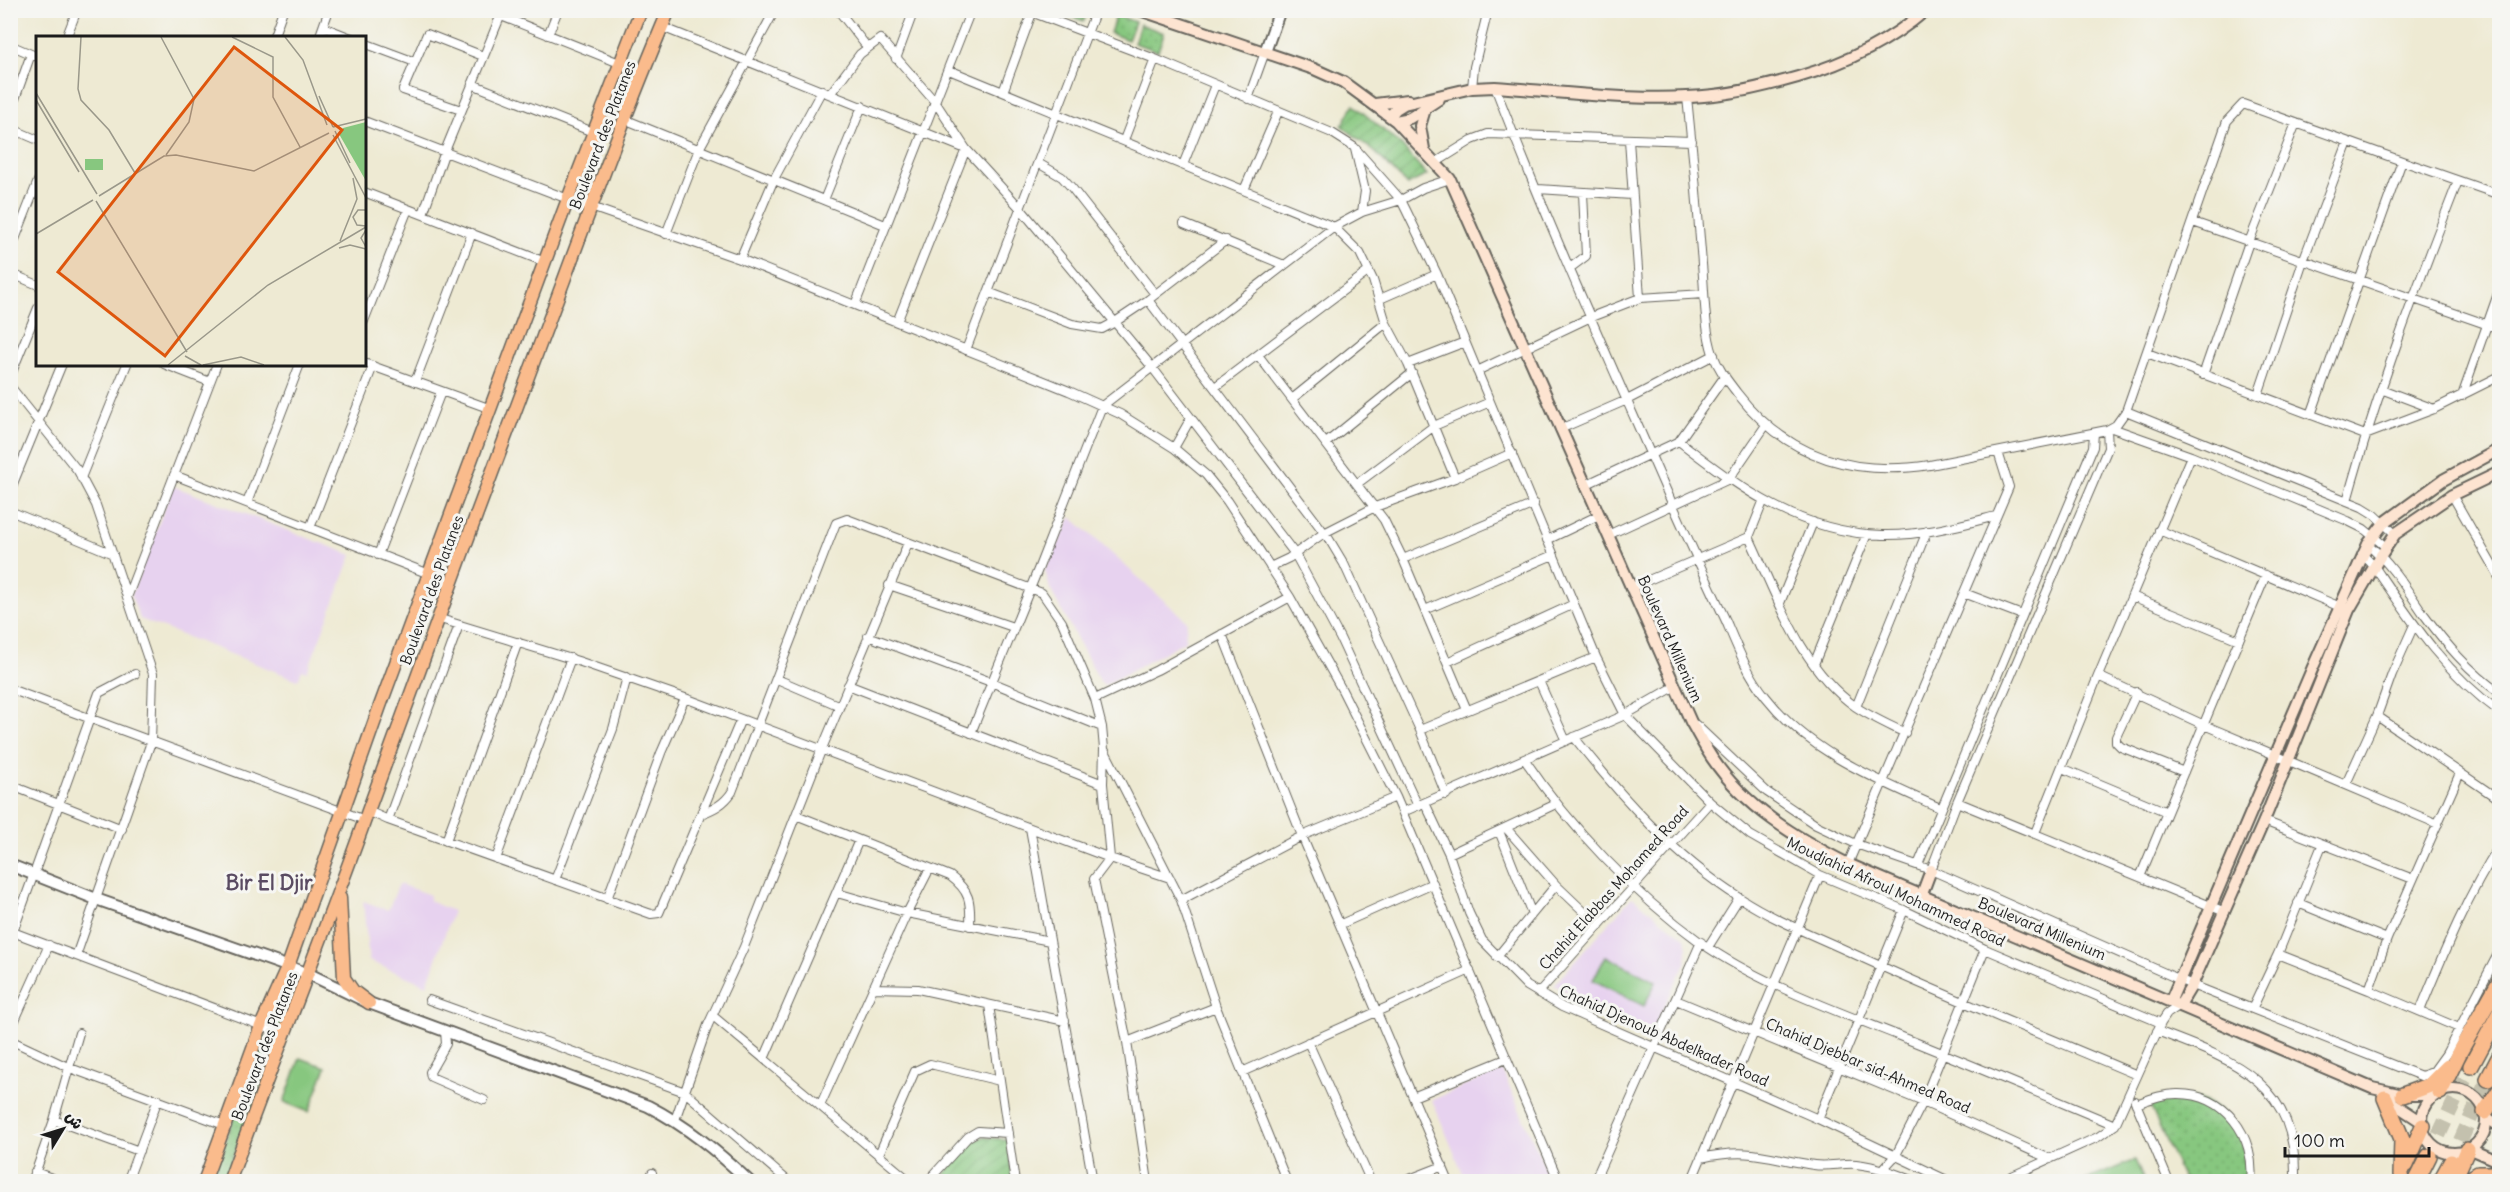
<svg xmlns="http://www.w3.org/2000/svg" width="2510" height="1192" font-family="Delius,'Playpen Sans Arabic',sans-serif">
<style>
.built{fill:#e7d2ef}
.grass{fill:url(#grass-dots);stroke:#52724e;stroke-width:1.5}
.garden{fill:url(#garden-furrows);stroke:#52724e;stroke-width:1.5}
.pitch{fill:#87c77f;stroke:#52724e;stroke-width:1.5}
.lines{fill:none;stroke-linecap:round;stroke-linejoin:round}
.motorway-tunnel{stroke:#c4c1ae;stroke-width:15;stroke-dasharray:15 8;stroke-linecap:butt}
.minor-casing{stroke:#66645c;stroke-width:10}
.tertiary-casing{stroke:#66645c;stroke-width:14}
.secondary-casing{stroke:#66645c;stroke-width:14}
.primary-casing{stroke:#66645c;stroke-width:15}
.motorway-casing{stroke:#66645c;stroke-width:18}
.minor{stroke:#fff;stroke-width:8}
.tertiary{stroke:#fff;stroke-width:10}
.secondary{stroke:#fde4d1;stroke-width:10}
.primary{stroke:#fabb8c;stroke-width:12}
.motorway{stroke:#fabb8c;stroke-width:15}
.labels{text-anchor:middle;stroke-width:6;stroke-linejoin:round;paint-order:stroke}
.street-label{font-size:15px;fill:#1c1c1c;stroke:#f6f6f2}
.district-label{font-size:21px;font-weight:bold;fill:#5a4b62;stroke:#f6f6f2}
.inset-road{fill:none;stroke:#9a988a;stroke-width:1.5}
.view{fill:#de560d;fill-opacity:0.15;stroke:#de560d;stroke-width:3}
.inset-edge{fill:none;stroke:#1c1c1c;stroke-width:3}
</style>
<defs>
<pattern id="grass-dots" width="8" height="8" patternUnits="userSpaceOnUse" patternTransform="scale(1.5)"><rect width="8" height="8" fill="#87c77f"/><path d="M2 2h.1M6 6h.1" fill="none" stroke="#74aa6d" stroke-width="1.8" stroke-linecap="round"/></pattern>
<pattern id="garden-furrows" width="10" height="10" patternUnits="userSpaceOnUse" patternTransform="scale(1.5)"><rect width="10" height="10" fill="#87c77f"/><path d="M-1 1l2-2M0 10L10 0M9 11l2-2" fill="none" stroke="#74aa6d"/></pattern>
</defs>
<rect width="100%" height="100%" fill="#f6f6f2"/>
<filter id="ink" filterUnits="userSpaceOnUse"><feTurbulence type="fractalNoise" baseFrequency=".0167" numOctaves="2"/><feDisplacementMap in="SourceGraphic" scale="12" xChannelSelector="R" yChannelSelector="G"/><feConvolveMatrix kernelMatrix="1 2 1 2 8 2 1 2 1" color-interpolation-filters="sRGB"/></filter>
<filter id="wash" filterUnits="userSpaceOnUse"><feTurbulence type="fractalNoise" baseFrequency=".008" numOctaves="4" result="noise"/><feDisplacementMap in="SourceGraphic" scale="24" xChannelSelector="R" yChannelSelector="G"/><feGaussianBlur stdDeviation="1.35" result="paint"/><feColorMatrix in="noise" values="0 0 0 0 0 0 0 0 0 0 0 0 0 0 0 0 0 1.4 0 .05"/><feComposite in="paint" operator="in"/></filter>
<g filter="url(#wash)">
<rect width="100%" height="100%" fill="#eeead3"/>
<!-- built -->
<path class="built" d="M173,486L352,555L307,672L302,670L298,680L140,619L131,596Z
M1071,517L1187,621L1185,641L1105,685L1101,683L1050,589L1045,570Z
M399,884L430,895L429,901L453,911L427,985L369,961L363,901L388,910Z
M1632,897L1685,938L1687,947L1686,961L1653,1030L1648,1032L1554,985Z
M1502,1070L1551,1181H1466L1432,1100Z"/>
<!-- grass -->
<path class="grass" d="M1054,11H1087L1084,21Z
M1116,15L1135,22L1128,40L1110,33Z
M1140,24L1164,33L1158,51L1134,43Z
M286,975L300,980L282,1028L269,1023Z
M264,1036L277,1041L224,1181L210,1182Z
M2178,1096C2185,1097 2194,1097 2201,1100C2236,1112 2250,1147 2245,1181H2184L2148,1101Z"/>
<!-- garden -->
<path class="garden" d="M1354,105L1401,145L1427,175L1407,185L1376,153L1342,126Z
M982,1137L1009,1140L1012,1181L938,1182L970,1143Z"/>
<!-- pitch -->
<path class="pitch" d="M1606,956L1656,982L1644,1006L1593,980Z
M300,1058L326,1067L309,1112L284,1102Z
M2135,1160L2144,1181H2084Z"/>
</g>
<g filter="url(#ink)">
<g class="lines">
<!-- motorway-tunnel -->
<path class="motorway-tunnel" d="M2429,1156L2471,1066
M2451,1162L2488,1079"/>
<!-- minor casing -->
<g class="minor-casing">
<path id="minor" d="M486,10L642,72
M838,10L867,47
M1026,10L1155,59L1332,133L1354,147L1401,200L1406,210L1437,274L1596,657L1625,715L1710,802L1750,835L1820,875L1904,910L1985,949L2161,1023
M323,27L351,38
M662,27L966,149L1021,209L1152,367L1295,554L1340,638L1418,806
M548,35L558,10
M66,38L77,10
M273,38L283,10
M319,38L329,10
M364,43L415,62L403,90L461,110
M10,45L38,57
M896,59L914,10
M415,62L427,34L483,56
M949,70L1334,227L1360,253L1373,280L1386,323L1408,364L1455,478
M472,84L593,132
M1495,87C1549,227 1611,364 1671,501C1689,541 1707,581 1726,621C1737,647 1748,675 1766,697C1811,754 1876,779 1940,808
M1472,88L1474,67L1488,10
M1003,92L1032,13
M830,94L860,54L880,39L936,103L966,149L897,322
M1687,97C1693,153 1698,209 1702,264C1705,294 1704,326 1713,354C1718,369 1728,381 1737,393C1786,457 1852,477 1930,465L2107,430L2116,425L2126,411L2227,121L2243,104L2402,161
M1248,99L1265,52
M10,113L31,54
M624,119L885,225
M364,121L568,199L740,259L1069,391L1120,414L1174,448L1206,475L1227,501L1290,597L1342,690L1396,797L1559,1182
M10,128L38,140
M1124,140L1155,59
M1629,140L1640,298
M1355,149L1365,191L1362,212
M1038,163L1062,177L1072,188L1155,294
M1435,163L1472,140L1488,134L1692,141
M1183,165L1215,85
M1538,189L1632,195
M1244,190L1278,112
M364,192L545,262
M824,200L862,106
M423,214L445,151L500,17
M2193,222L2500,329
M1184,224L1284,265
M666,234L699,149L775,10
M10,252L38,181
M740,259L774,179L822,90
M1570,268L1586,256L1583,193
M10,273L38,285
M988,292L1072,324L1102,329L1115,322L1148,300L1226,240
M1380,299L1437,274
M1148,300L1329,539L1344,564L1420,730L1446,795
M855,305L971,10
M364,321L408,209
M966,350L1096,10
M2147,353L2365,435L2434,409L2500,376
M1258,355L1384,520L1403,559L1467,710
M364,363L491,409
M164,364L210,382
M1408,364L1465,342
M1477,371L1591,317L1640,298L1704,294
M2203,375L2249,242L2296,123
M10,377L38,308
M415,382L472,233
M10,386L78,471L96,505L153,674L151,742L76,956
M1215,387L1369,271
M2381,389L2434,409
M2258,395L2303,261L2348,142
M2462,396L2500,288
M1292,399L1386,323
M2126,411L2362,507L2375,515L2395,534
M2311,415L2402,161L2500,195
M2112,428L2191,456L2348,521L2364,529L2386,547
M1560,429L1627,400L1714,355
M1679,441C1742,490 1801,533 1883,535C1921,536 1960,525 1996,516
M1326,443L1412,373
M1174,448L1191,418
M174,475L450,582
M81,478L127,364
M1358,483L1434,426L1490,402
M1585,485L1679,441L1725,376
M10,491L62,364
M2452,495L2500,579
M2347,501C2377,392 2417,286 2458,181
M247,503L300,364
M10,511L113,554
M310,528L373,366
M2159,530L2345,609
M1608,535L1729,479L1766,425
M1749,537L1763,502
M1547,540L1599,515
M2368,544C2391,564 2406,588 2423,613C2445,643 2469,672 2500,693
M2362,554L2374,566C2412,622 2444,672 2500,712
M378,555L441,392
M1403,559L1534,504
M1270,567L1289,558L1324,533L1375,507L1455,478L1512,453
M889,585L1013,627
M1630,588L1749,537C1777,596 1800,668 1856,707C1871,717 1889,725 1905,733
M1964,593L2022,615
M128,595L217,364
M2132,596L2239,640
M1780,603L1813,522
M1425,610L1553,555
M437,618L578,661L685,698L1110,858L1170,878
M1222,634L1302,836L1449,1182
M1447,662L1574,604
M1814,664L1867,534
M2098,676L2204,725L2438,824
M777,679L840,706
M1539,681L1566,741
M848,685L1103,784L1104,749L1102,727L991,682L868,636
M10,689L365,820
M2137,692L2116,737V742L2121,747L2184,772
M1095,699L1157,670L1290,597
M1856,707L1927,531
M2377,716L2500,800
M1696,725L1767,792L1816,825L1856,844L1931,870L2192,985L2421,1076L2433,1072L2446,1054L2500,950
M1420,730L1596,657
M971,733L1039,567L1102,406L1334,227L1362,212L1401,200L1423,188L1450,179
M1574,737C1621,797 1675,857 1740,898C1775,921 1816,936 1854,954C1947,997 2043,1035 2137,1075
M1105,751L1181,900L1216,1007L1287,1182
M1525,760C1570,827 1634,894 1700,942C1756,982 1834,1010 1897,1035C1970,1064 2043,1095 2115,1125
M2062,768L2167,812
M1103,784L1110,858L1094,879L1127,1042L1148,1182
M2346,784L2377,716L2392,674L2414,625
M10,785L122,829
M1957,802L2225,912
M1425,803L1449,854L1469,913L1482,940L1527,986L1562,1007L1818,1119L1951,1182
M368,811L388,820L651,914L659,913L741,719
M1403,812L1625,715L1674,687
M701,814C714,809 724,804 732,792L836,523L847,519L1042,593L1062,622L1095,699L1102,727
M796,815L950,876C970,891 971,901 970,926
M388,820L459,625
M2264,821L2413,879
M1030,828L1093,1182
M1506,828L1556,885L1599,926
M1499,831L1532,914
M2035,833L2098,676L2191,456
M446,841L518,642
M1449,854L1556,804
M496,859L571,658
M1848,864L2009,487L1998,452
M1918,865L2093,447L2094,433
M1931,870L1957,802L2108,448L2107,430
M2140,877L2266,575
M555,880L613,729L627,677
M837,893L907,913L1050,941
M607,899L661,753L685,698
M1181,900L1302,836L1396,797
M2298,903L2387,939
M1341,924L1433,883
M10,931L283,1034
M13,932L99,693L135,674
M1708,947L1739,898
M2278,954L2369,990L2459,1028
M1497,957L1556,885
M873,988L918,989L1065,1021
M2369,990L2387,939L2460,773
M1538,993L1710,802
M429,1000L685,1092L789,1182
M1676,1000L1923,1102L2050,1159
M989,1005L1015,1182
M2253,1007L2278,954L2322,845
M2420,1011C2443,955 2466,897 2500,845
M713,1016L911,1182
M10,1031L49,945
M445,1031L446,1044L430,1072L431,1077L484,1100
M2157,1031C2237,1061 2298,1083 2295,1182
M10,1040L70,1068L227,1126
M1127,1042L1216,1007
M1308,1042L1371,1182
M764,1059L859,840
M1242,1072L1470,970
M1413,1097L1506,1059
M2135,1101L2169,1182
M2136,1104C2150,1099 2162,1094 2177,1094C2225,1093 2256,1136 2251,1182
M820,1106L907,913L930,868
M1818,1119L1904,910
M54,1120L139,1151
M675,1120L708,1025L744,947L821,751L908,543
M879,1154L915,1071L930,1064L1000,1081
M1701,1158C1751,1147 1767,1158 1814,1165C1828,1167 1842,1163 1856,1164C1877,1166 1897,1174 1917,1182
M1883,1169L1896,1155L1923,1102L1985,949
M35,1172L63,1182
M32,1182L54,1120L79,1033
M127,1182L158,1099
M649,1182L652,1173
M927,1182L968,1137L978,1131L1008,1133
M1402,1182L1443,1166
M1594,1182L1701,942
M1691,1182L1820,875
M1999,1182L2098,1137L2115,1125L2161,1023L2167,1014L2180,1005"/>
</g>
<!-- tertiary casing -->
<g class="tertiary-casing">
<path id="tertiary" d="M1265,52L1280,10
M10,865L96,899L309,974L369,1003L648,1106C687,1126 718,1152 750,1182"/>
</g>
<!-- secondary casing -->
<g class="secondary-casing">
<path id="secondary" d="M1140,10L1314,69L1343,82L1396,121L1450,179L1691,722C1698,734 1704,746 1712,758C1745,807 1796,838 1848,864L2372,1088L2403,1095H2436
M1375,104L1408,100
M1390,116L1396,109L1404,104L1472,88L1495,87C1567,92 1641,103 1714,95C1742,92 1770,85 1798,77C1846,63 1888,43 1926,10
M1396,121L1410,118L1439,99
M1424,149L1420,126L1425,109
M1922,894L1931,870
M2171,1000L2313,667L2368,544L2384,523L2443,480L2500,449
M2180,1005L2192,985L2264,821L2349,610L2381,555L2395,534L2452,495L2500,472
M2422 1121a32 32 0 1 1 64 0a32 32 0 1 1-64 0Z
M2384,1097L2422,1122
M2485,1116L2500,1127
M2470,1149L2500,1162"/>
</g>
<!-- primary casing -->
<g class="primary-casing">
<path id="primary" d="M340,898L344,978L353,991L369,1003
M204,1182L261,1026L288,966L380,706L568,199L641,10
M229,1182C274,1057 324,935 368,811C425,653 483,496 542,339C583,229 623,118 669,10"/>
</g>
<!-- motorway casing -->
<g class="motorway-casing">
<path id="motorway" d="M2471,1066L2500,1012
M2488,1079L2500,1056
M2440,1092L2460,1051L2500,981
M2403,1095L2430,1085L2448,1067
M2385,1098L2402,1139L2401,1175
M2485,1112L2500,1090
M2406,1165L2423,1126
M2416,1182L2429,1156
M2440,1182L2451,1162
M2453,1182L2467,1150
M2466,1182L2478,1174H2500"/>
</g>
<!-- minor -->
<use href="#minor" class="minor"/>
<!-- tertiary -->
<use href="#tertiary" class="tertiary"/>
<!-- secondary -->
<use href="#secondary" class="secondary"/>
<!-- primary -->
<use href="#primary" class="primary"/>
<!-- motorway -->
<use href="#motorway" class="motorway"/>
</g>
</g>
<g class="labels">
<!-- street labels -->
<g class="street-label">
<text transform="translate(603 135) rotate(-69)" y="5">Boulevard des Platanes</text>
<text transform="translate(432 590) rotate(-70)" y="5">Boulevard des Platanes</text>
<text transform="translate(1670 639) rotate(66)" y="5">Boulevard Millenium</text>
<text transform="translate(1614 888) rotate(-48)" y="5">Chahid Elabbas Mohamed Road</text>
<text transform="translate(1896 892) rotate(25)" y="5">Moudjahid Afroul Mohammed Road</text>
<text transform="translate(2042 929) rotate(23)" y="5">Boulevard Millenium</text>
<text transform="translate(1664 1036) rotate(24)" y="5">Chahid Djenoub Abdelkader Road</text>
<text transform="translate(265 1046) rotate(-69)" y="5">Boulevard des Platanes</text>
<text transform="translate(1868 1066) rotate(23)" y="5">Chahid Djebbar sid-Ahmed Road</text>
</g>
<!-- district labels -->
<g class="district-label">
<text x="269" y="890">Bir El Djir</text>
</g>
</g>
<!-- overview -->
<g transform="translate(36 36)">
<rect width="330" height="330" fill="#eeead3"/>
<path d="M330,86V145L303,98L307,92ZM49,123H67V134H49Z" fill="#87c77f"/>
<path class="inset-road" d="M45,1L42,53L45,64L73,94L99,137M125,1L158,63L153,86L130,119M196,1L237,21V61L264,111M249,1L267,24L291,89M0,57L61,158M283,60L297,91M0,64L43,136M297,91L330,83M299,95L314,127M297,99L330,162M63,160L128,120L140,119L218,135L293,97M60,165L151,316M330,174H322L317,181L321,189L330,190M330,194L325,202L330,211M0,198L57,164M304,205L321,163L317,142M303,212L314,209L330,213M149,320L165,329M132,329L232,249L330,191M167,329L205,321L228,329"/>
<path class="view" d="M198,11L306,94L129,320L22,236Z"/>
<rect width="330" height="330" class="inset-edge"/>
</g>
<!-- margin -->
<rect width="2510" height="1192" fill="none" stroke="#f6f6f2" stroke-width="36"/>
<!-- north arrow -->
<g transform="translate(63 1129) rotate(52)" stroke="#f6f6f2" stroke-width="4.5" paint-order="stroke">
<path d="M0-4.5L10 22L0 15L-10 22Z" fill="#1c1c1c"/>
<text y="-9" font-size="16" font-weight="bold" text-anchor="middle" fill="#1c1c1c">ش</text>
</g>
<!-- scale -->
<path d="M2285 1147v9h144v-9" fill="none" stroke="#1c1c1c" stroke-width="3"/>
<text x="2294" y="1147" font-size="18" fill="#1c1c1c" stroke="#f6f6f2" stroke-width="4.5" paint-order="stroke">100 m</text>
</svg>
